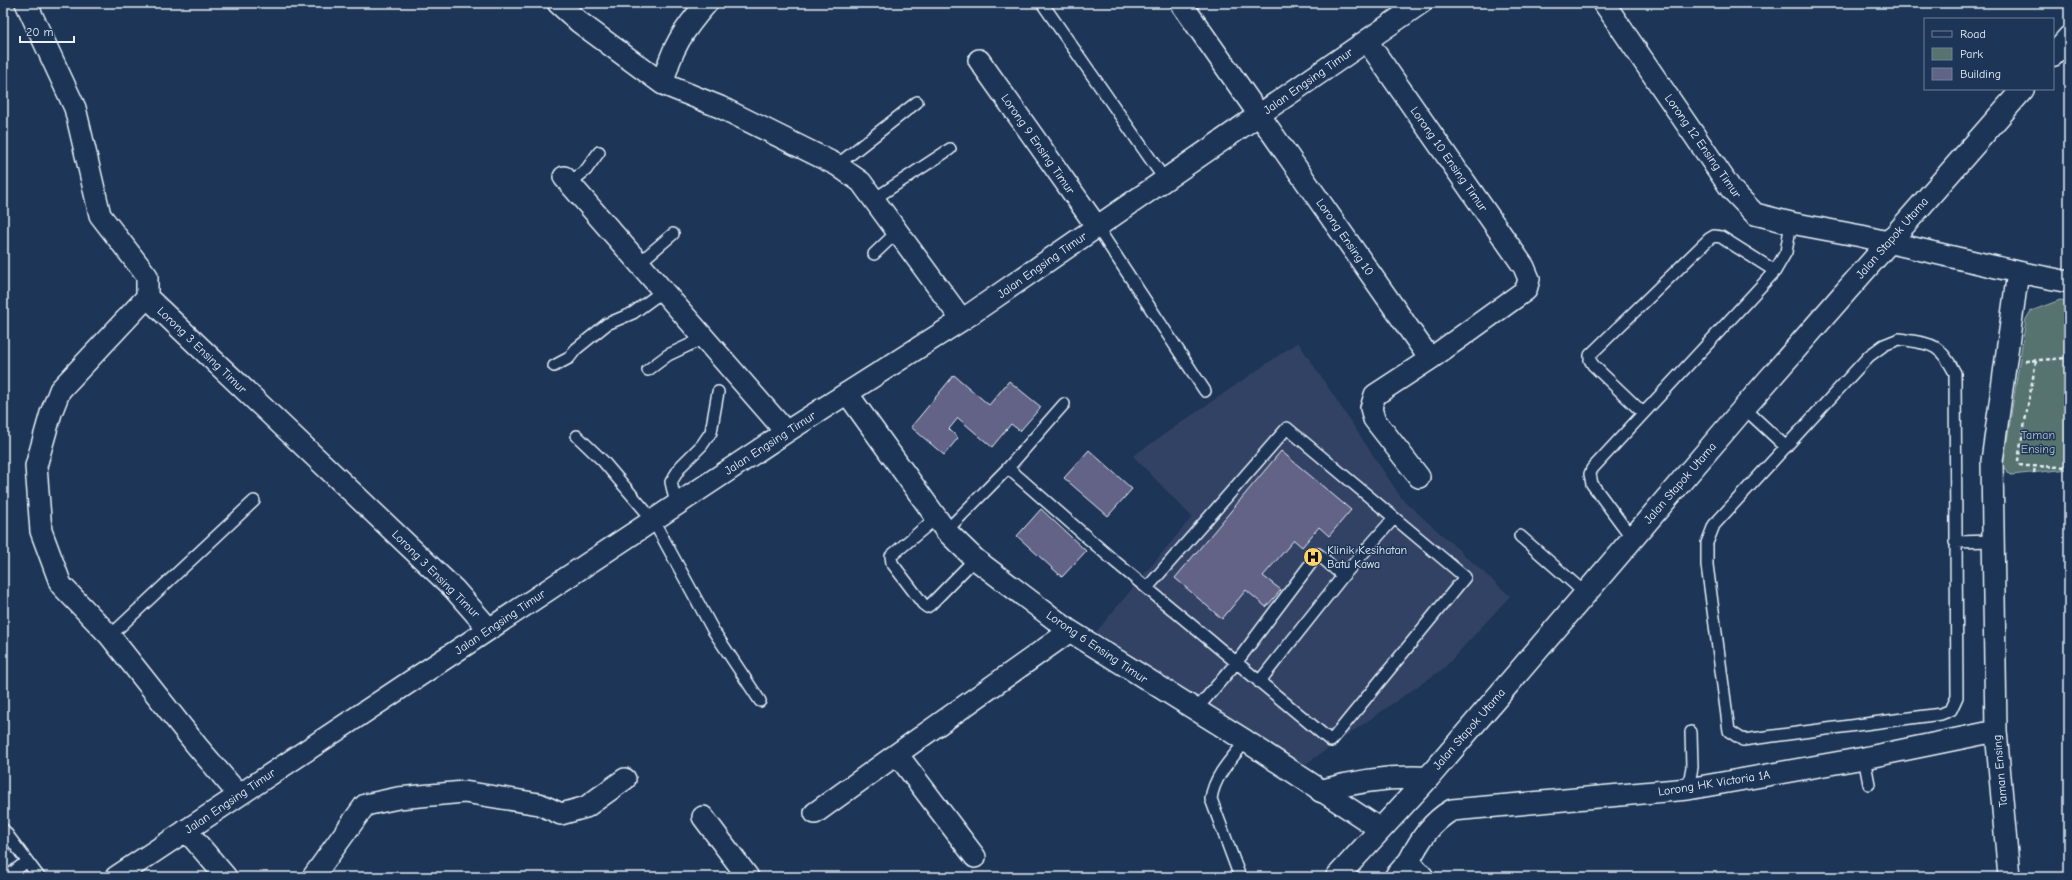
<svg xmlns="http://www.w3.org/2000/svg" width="2072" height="880" font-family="'Comic Neue',sans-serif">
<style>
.built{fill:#324365}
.green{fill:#577370;stroke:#a0b2b4}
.building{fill:#626487;stroke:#e8f1f8}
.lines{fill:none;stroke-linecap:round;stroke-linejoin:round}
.lane-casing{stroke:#e8f1f8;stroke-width:14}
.street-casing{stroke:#e8f1f8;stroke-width:24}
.secondary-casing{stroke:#e8f1f8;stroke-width:25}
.path{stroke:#e8f1f8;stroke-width:2.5;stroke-dasharray:4 3;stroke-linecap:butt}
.lane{stroke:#1d3557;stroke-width:11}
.street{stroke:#1d3557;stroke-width:21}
.secondary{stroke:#1d3557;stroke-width:22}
.labels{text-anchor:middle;stroke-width:3;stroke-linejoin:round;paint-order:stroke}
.street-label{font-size:12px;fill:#e8f1f8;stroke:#1d3557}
.park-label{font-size:12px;fill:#b5c5c8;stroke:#1d3557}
.poi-label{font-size:12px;fill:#e8f1f8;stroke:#1d3557;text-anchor:start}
</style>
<rect width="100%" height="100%" fill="#1d3557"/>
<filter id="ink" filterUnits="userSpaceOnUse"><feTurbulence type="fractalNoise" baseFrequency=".025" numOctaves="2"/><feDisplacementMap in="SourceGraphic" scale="8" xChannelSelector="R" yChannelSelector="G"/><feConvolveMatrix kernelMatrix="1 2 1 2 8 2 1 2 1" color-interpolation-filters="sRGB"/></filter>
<g filter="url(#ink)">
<!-- built -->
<path class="built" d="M1298,342L1402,499L1510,596L1444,668L1300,768L1096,632L1192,517L1133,456Z"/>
<!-- green -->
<path class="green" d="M2060,300L2067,301L2069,309V469L2011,475L2003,467L2026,319L2031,311Z"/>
<!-- building -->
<path class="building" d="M954,375L989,405L1009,381L1041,407L1020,431L1011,424L992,447L958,418L949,429L958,438L944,455L911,427Z
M1089,450L1132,489L1108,516L1064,478Z
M1281,451L1351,510L1329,536L1319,527L1302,547L1294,540L1263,576L1281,590L1266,607L1246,590L1222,619L1175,578Z
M1041,509L1086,551L1062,577L1017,536Z"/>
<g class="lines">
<!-- lane casing -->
<g class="lane-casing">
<path id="lane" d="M1042,3L1165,180
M837,165L917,102
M570,183L586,170L599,152
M874,199L950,149
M1097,227L1205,391
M874,254L897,232
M639,263L673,234
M1899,339C1931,344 1939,342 1955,373L1957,697L1951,710L1941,714L1743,740L1729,731L1707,565V543L1714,525L1869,356L1884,345Z
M554,366L569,358L576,349L607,324L633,313L663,291
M648,370L668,355L704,338
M1744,408L1786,447
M1643,413L1593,365L1590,360V355L1709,239L1714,236L1721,237L1775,271
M577,436L603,461L653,520L713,630L760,701
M1008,468L1113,560L1331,741L1465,577L1287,428L1147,588
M676,504L671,482L681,466L702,445L711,432L718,392
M936,518L891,556L892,563L923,604L927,607L930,605L975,559
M946,531L1008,468L1064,404
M1520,536L1586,594
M1632,538L1592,484L1590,474L1592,469L1775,271L1786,252L1791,223
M1955,542L1993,541
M110,636L254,501
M1259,682L1343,576L1394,518
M1195,711L1236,663L1318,554L1343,576
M1864,758L1869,784
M1688,789L1692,767L1691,732
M3,829L39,877
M7,877L27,861
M1240,877L1211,799C1214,776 1232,758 1246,741"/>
</g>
<!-- street casing -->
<g class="street-casing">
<path id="street" d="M26,3L75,108L100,215L147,276V297L454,589L489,629
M558,3L579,22L663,84
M707,3C684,29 670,50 663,84L720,107L837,165L861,182L962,320
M1181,3L1430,359
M1604,3L1731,189L1755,214L1791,223L1861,236L2018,272L1992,461L1996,731L2009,877
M1367,41L1524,267L1529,279L1526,290L1430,359L1375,395L1371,408L1374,419L1419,477
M979,60L1097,227
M564,177L786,432
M2018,272L2069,282
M147,297L60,390L51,413L36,466L41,531L61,585L110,636L197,746L239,795
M847,393L946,531L975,559L1070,631L1246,741L1380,829
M815,813L897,754
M703,817L748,877
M186,830L226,877
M975,857L897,754L1070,631
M116,877L786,432L962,320L1421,3
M313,877L365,805L398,798L464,792L539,804L561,814L586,807L625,779
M1395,877L1409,861
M1423,877L1409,861C1420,840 1431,822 1452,810L1688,789L1864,758L1996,731"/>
</g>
<!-- secondary casing -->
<g class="secondary-casing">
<path id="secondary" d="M2053,55L2069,37
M1321,791C1356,781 1392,776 1428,778
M1337,877L1428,778L1744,408L2023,89"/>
</g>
<!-- path -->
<path class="path" d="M2025,361L2069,358
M2036,361L2018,460L2020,465L2025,466L2069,467
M2034,473L2035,467"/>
<!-- lane -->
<use href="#lane" class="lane"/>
<!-- street -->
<use href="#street" class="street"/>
<!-- secondary -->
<use href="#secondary" class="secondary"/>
</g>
</g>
<!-- icons -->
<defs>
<g id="hospital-disc" transform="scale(1)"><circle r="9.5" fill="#ffd166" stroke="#1d3557"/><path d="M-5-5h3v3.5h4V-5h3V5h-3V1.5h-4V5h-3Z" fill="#111"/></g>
</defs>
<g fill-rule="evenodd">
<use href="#hospital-disc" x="1313" y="557"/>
</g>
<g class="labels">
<!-- street labels -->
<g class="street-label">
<text transform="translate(1308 81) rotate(-35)" y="4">Jalan Engsing Timur</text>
<text transform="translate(1038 144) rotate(55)" y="4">Lorong 9 Ensing Timur</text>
<text transform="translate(1703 146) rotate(55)" y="4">Lorong 12 Ensing Timur</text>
<text transform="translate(1449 159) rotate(55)" y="4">Lorong 10 Ensing Timur</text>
<text transform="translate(1345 237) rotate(55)" y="4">Lorong Ensing 10</text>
<text transform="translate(1892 238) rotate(-49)" y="4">Jalan Stapok Utama</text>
<text transform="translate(1042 265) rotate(-35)" y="4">Jalan Engsing Timur</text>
<text transform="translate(202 350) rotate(44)" y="4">Lorong 3 Ensing Timur</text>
<text transform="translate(770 443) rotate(-33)" y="4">Jalan Engsing Timur</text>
<text transform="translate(1680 483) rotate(-49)" y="4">Jalan Stapok Utama</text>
<text transform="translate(436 574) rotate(45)" y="4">Lorong 3 Ensing Timur</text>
<text transform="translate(500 622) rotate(-34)" y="4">Jalan Engsing Timur</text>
<text transform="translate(1097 647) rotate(34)" y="4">Lorong 6 Ensing Timur</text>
<text transform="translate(1469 729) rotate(-49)" y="4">Jalan Stapok Utama</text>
<text transform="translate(2000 771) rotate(-95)" y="4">Taman Ensing</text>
<text transform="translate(1714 783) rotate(-9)" y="4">Lorong HK Victoria 1A</text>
<text transform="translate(230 801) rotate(-34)" y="4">Jalan Engsing Timur</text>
</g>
<!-- park labels -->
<g class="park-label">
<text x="2038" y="439">Taman<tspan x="2038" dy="14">Ensing</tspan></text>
</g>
<!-- poi labels -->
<g class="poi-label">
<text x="1327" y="554">Klinik Kesihatan<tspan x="1327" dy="14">Batu Kawa</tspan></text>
</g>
</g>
<!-- margin -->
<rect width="2072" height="880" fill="none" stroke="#1d3557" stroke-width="16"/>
<rect x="8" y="8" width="2056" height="864" fill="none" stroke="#e8f1f8" stroke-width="1.5" filter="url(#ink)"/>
<!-- legend -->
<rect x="1924" y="18" width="130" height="72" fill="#1d3557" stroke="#6e8097"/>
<rect x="1932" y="31" width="20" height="6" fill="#1d3557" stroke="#6e8097"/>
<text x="1960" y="38" font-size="12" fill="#e8f1f8">Road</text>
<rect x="1932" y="48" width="20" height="12" fill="#577370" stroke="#6e8097"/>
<text x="1960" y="58" font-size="12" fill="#e8f1f8">Park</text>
<rect x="1932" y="68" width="20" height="12" fill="#626487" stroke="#6e8097"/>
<text x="1960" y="78" font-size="12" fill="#e8f1f8">Building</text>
<!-- scale -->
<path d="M20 36v6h54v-6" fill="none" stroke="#e8f1f8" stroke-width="2"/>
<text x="26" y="36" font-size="12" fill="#e8f1f8" stroke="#1d3557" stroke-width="3" paint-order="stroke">20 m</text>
</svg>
